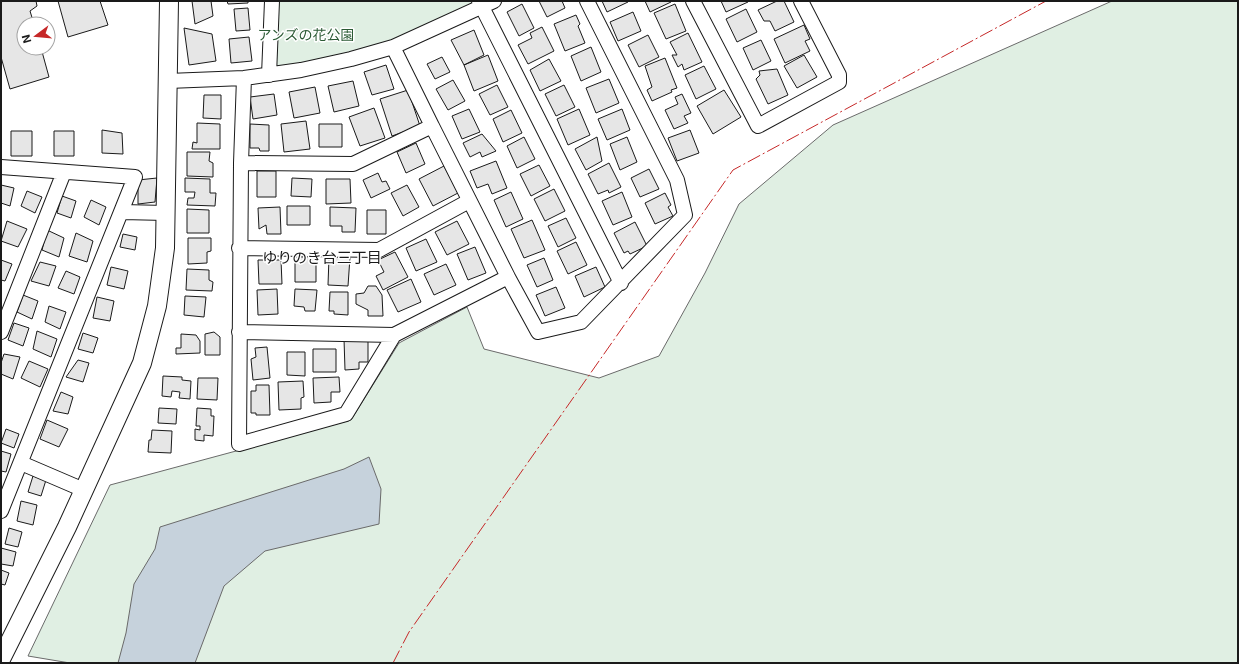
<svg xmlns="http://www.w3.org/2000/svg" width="1239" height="664" font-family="Inter,'Noto Sans JP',sans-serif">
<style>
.green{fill:#e0efe3;stroke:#6a6a6a}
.water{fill:#c6d2dc;stroke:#6a6a6a}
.building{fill:#e6e6e6;stroke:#1a1a1a}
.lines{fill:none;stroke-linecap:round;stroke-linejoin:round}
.minor-casing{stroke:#1a1a1a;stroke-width:16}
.tertiary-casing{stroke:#1a1a1a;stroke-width:20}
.minor{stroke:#fff;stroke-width:14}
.tertiary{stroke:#fff;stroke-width:18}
.power{stroke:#c62828;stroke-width:1;stroke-dasharray:14 3 2 3;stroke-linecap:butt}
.labels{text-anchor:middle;stroke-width:3;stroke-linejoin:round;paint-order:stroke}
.park-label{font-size:14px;fill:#2b5a34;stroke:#fff}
.neighbourhood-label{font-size:15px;fill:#1a1a1a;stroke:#fff}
</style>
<rect width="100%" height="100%" fill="#fff"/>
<!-- green -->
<path class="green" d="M272,1H479L393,47L269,75Z
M1112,1H1238V663H70L28,656L110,485L351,420L399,343L467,307L484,349L599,378L659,356L705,273L739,204L833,125Z"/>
<!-- water -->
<path class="water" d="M369,457L381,489L379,524L265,551L224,586L195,663H118L126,633L134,584L155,549L160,527L344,469Z"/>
<!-- building -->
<path class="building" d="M1,1H36L37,6L30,11L34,24H24V48H41L49,77L10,89L1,57Z
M58,1H100L108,25L68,37Z
M192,1H211L213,16L195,24Z
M227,1H248V3L228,4Z
M539,1H562L565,8L547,17Z
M602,1H628V2L607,12Z
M645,1H670L671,2L650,12Z
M721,1H748V2L726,12Z
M777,1H784L794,22L775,31L770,21H764L758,10Z
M522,4L534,28L519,36L507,12Z
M675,4L686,31L666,39L654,13Z
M248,8L250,30L236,31L234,9Z
M746,9L757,32L737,42L726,19Z
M633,12L641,31L618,41L610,22Z
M576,15L580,24L578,26L585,43L565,51L554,24Z
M804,25L810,39L805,41L810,51L785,63L774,39Z
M542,27L554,51L528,64L518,45L532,38L530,33Z
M184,28L212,34L216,61L189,65Z
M474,30L484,55L464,65L451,40Z
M688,33L702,62L684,70L682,64L678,67L672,55H677L670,42Z
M648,35L659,57L639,67L628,45Z
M249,37L252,61L231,63L229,39Z
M761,40L771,61L753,70L743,48Z
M591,47L601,72L581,81L571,56Z
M488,55L498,81L474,91L464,65Z
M804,55L817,77L797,88L784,66Z
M442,57L450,72L435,79L427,64Z
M665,58L677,88L671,90L672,92L652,101L647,90L652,87L645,66Z
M549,59L561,81L540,91L530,70Z
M386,65L394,89L372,95L364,72Z
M704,66L716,89L696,99L685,75Z
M777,69L788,95L768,104L756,79L760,75L759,71Z
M609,79L619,103L596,113L586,88Z
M453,80L465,101L448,110L436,89Z
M353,81L359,106L334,112L328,86Z
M497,85L508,107L490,115L479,94Z
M564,85L575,107L556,116L545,94Z
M315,87L320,113L294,118L289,92Z
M408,90L420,126L392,136L380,99Z
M724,90L741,117L713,134L697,106Z
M274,94L277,115L253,119L250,97Z
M682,94L691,113L684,116L688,123L674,129L665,110L678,104L675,97Z
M204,95H221V119L203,118Z
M374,108L385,138L360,146L349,117Z
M469,109L480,132L462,139L452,116Z
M579,109L590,135L568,145L557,119Z
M622,109L630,130L607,140L598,119Z
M511,110L522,133L503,142L493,119Z
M306,121L310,149L284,152L281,124Z
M197,123L220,124V149H192L193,142L197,143Z
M250,124L269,125V151H260L259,148H250Z
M319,124H342V147H319Z
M102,130L122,133L123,154L102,153Z
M690,130L699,153L677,161L668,138Z
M11,131H32V156H11Z
M54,131H74V156H54Z
M482,134L496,151L482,157L480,152L470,157L463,143Z
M524,137L535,159L517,168L507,146Z
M597,137L602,161L586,170L575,149Z
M627,137L637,162L620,170L610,144Z
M416,143L425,164L406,173L397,152Z
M187,152H210L209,161L213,163V177L187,176Z
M496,161L507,188L492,194L488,184L477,188L470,171Z
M609,163L621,187L609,193L608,190L598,194L588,174Z
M539,165L550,186L531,196L520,174Z
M444,166L458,193L433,206L419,179Z
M649,169L659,189L640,197L631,178Z
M257,171H276V197H257Z
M378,173L382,182L386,181L390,189L371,198L363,180Z
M157,178L155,202L138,204V180Z
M185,178L210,179V193H216L215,206L187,205L188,198H194L195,192H185Z
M292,178L312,179L311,197L291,196Z
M326,179H350L351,203L326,204Z
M1,185L14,188L10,206L1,203Z
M407,185L419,207L403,216L391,193Z
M554,189L565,211L545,221L534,199Z
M27,191L42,197L35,213L21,206Z
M511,192L523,219L506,227L494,200Z
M622,192L632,217L613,225L602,201Z
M665,193L671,205L668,207L673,216L655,224L645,203Z
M62,196L76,201L71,218L57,213Z
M91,200L106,207L99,225L84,217Z
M287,206H310V225H287Z
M280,207L281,234H267L266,225L259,229L258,208Z
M330,207L356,208L355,232H342V226H330Z
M187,209L209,210V233H187Z
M367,210H386V234H367Z
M566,218L576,238L558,247L548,226Z
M532,220L545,250L524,258L511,229Z
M7,221L27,229L18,247L1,241Z
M457,221L469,244L447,255L435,232Z
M635,222L647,246L630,254L628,251L624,253L614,233Z
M47,230L64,238L59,257L42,250Z
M76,233L93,241L87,262L69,256Z
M123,234L137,237L135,250L120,247Z
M188,238H211V251L207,252V263L188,264Z
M426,239L437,262L416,271L406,248Z
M576,242L587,265L568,274L557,251Z
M475,247L486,273L468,280L457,254Z
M395,252L408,277L383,290L376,276L384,272L378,260Z
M295,257H316V282H295Z
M329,257H350L348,286L328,285Z
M544,258L553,280L537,287L527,265Z
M1,260L12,264L5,281L1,280Z
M258,260H281L282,284H259Z
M40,262L56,266L49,286L31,281Z
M446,264L456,285L434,295L424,274Z
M111,267L128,271L124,289L107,285Z
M596,267L605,287L584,297L575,276Z
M187,269L209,270V280L213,282L212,291L186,290Z
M66,271L80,277L74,294L58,288Z
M411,279L421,302L398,312L387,290Z
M368,286H376L382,295L383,316H368V310L356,304V294L364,293Z
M556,287L565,308L545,316L536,295Z
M277,289L278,314L258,315L257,290Z
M295,289L317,290L315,311H305L304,307L294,306Z
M330,292H348V315L334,314V311H329Z
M23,295L38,301L32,319L17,312Z
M185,296L206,297L204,317L184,315Z
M97,297L114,301L110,321L93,318Z
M49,306L66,312L60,329L45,322Z
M14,323L29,328L23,346L8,340Z
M37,331L57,339L51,357L33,349Z
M214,332L220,337V355H205V334Z
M83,333L98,338L93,353L78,349Z
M181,334L196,335L200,341V353L176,354V348H181Z
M368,338V362H359V369L345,370L344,339Z
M267,347L270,378L253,380L251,359L256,357L255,348Z
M313,349H336V372H313Z
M287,352H305V376L287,375Z
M4,354L20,357L13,379L1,374V363Z
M78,360L89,363L83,382L66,377Z
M29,361L48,369L40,387L21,378Z
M163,376L182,377V380L191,381L190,399L179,398L180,392L172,391L171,397L162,396Z
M339,377L340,392H331V402L314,403L313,378Z
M198,378H218L217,400L197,399Z
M303,381L304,397L301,398V409L279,410L278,382Z
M256,385H269L270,415H256V413H251V391H256Z
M61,392L73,397L68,414L53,411Z
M159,408L177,409L176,424L158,423Z
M197,408L211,409V416H214L213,436L204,435V441L195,440V429L200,430V426H196Z
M47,420L68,429L59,447L40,439Z
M6,429L19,434L14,448L1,443Z
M152,430L172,431L171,453L148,452L149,440H151Z
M1,451L11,454L6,472L1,471Z
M33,476L46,480L41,496L28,492Z
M21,501L37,505L33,525L17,521Z
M9,528L22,532L18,547L5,544Z
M1,548L16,552L13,566L1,564Z
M1,570L9,573L5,585L1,584Z"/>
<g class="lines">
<!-- minor casing -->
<g class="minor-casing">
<path id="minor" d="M479,1L621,283
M693,1L758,126L839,82V75L801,1
M393,47L432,126L353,164L241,163L239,444L346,414L394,335L508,277L538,332L581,322L685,215L677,180L587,1
M269,75L272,1
M168,81L244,78L301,70L351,59L393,47L494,1
M432,126L508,277
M241,163L244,78
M1,167L135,177L1,511
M122,212L166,213
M239,248L379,250L469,201
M1,332L64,172
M239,332L394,335
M21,463L84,490"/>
</g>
<!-- tertiary casing -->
<g class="tertiary-casing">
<path id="tertiary" d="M1,659L67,527L142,363L157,306L165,248L169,1"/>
</g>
<!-- minor -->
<use href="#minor" class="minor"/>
<!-- tertiary -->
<use href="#tertiary" class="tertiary"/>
<!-- power -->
<path class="power" d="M393,663L409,632L733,170L1046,1"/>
</g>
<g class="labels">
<!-- park labels -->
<g class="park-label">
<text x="306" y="40">アンズの花公園</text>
</g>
<!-- neighbourhood labels -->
<g class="neighbourhood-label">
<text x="322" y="263">ゆりのき台三丁目</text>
</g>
</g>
<!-- border -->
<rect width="1239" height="664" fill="none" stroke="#1a1a1a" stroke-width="4"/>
<!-- north arrow -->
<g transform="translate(36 36) rotate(254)"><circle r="19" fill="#ffffff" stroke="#a3a3a3"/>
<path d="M0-3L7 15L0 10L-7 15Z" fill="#c62828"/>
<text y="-6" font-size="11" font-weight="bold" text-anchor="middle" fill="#1a1a1a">N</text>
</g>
</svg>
